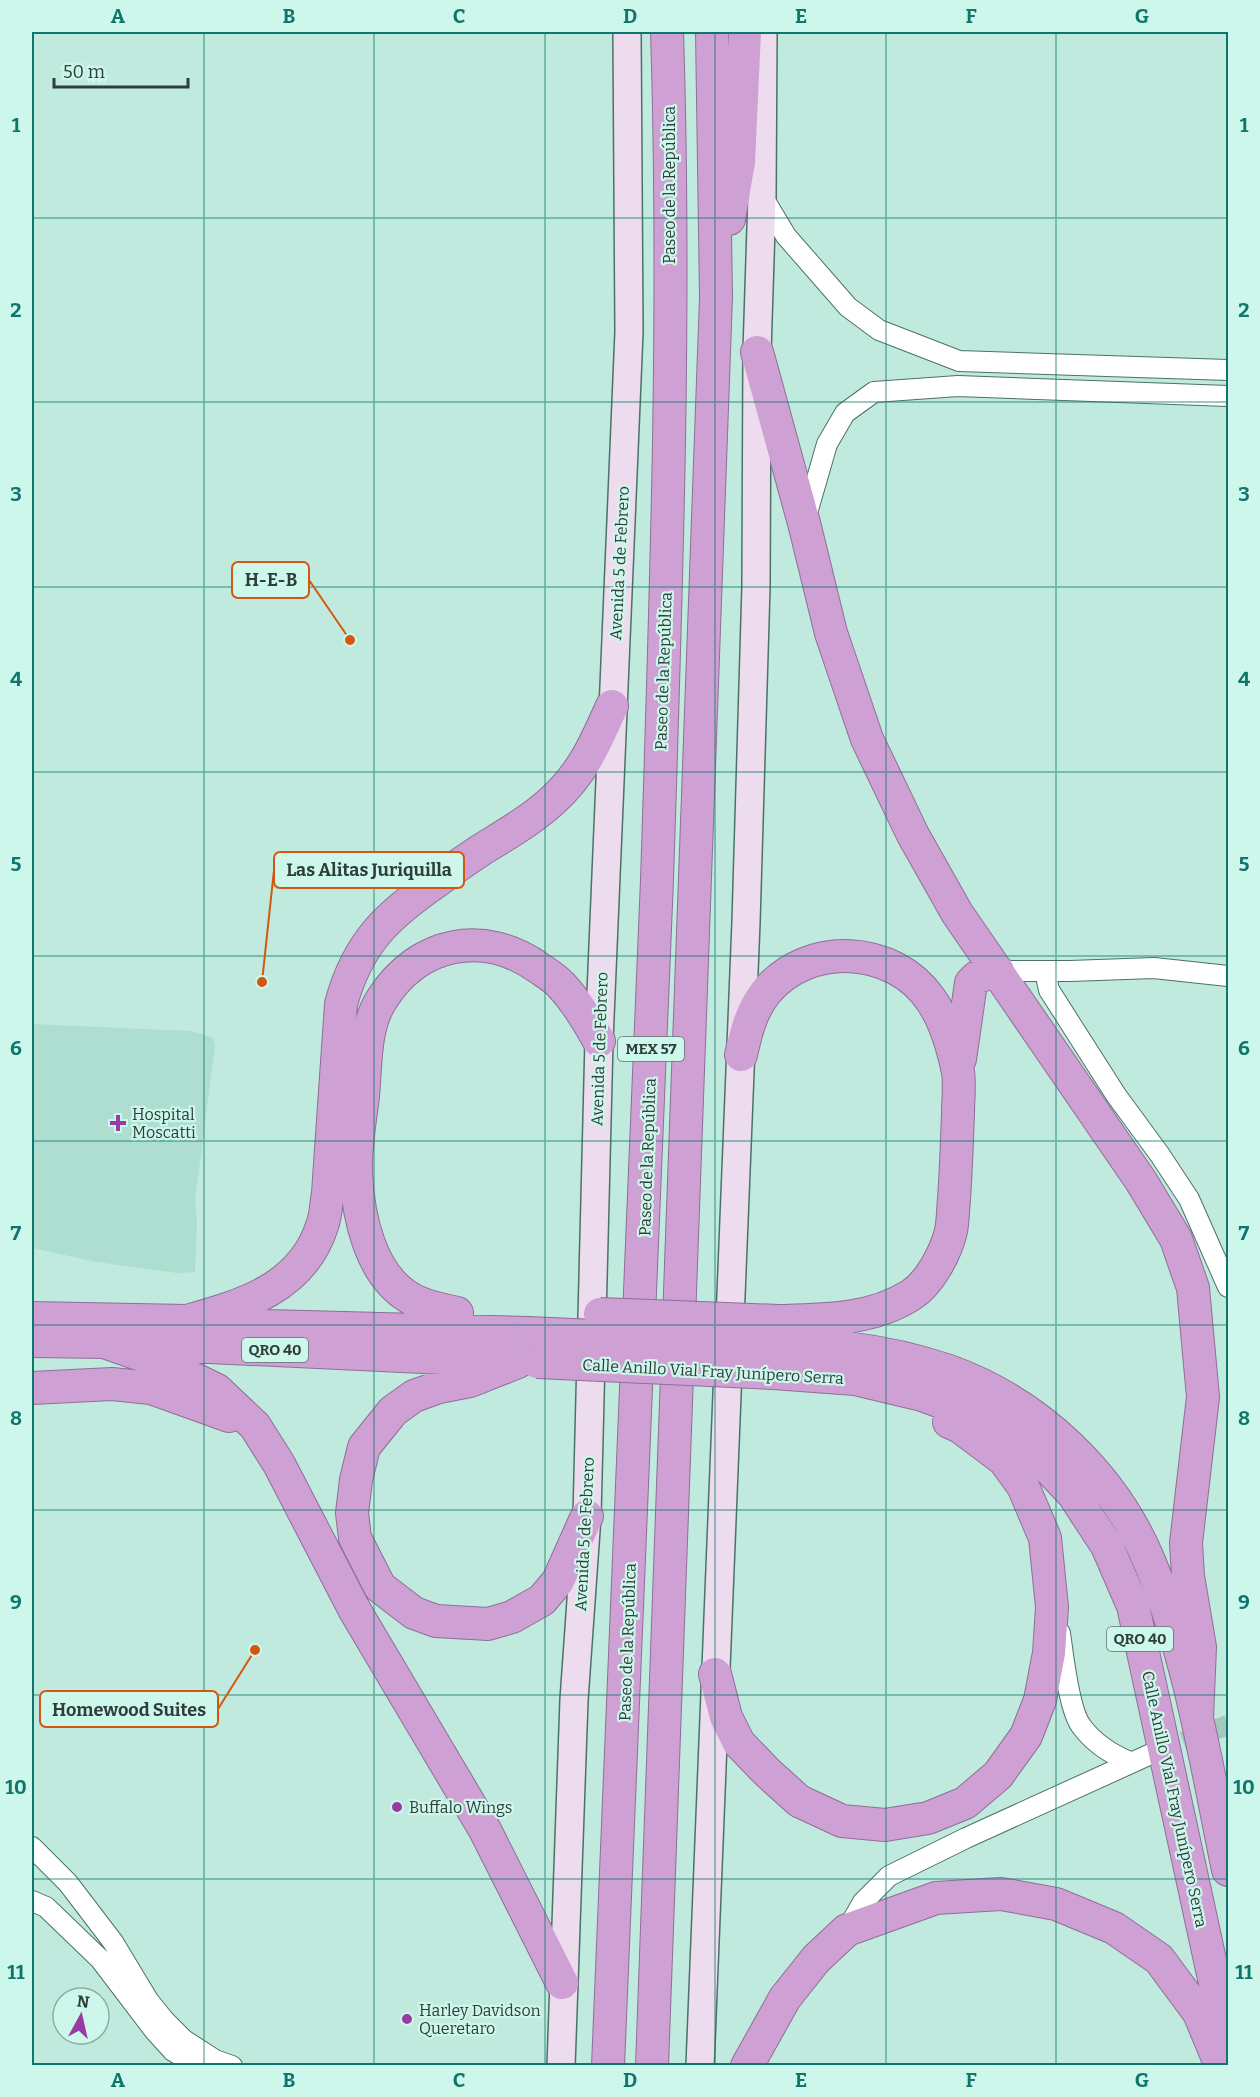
<svg xmlns="http://www.w3.org/2000/svg" width="1260" height="2097" font-family="Bitter,serif">
<style>
.built{fill:#added0}
.lines{fill:none;stroke-linecap:round;stroke-linejoin:round}
.minor-tunnel{stroke:#a4c8bd;stroke-width:20;stroke-dasharray:20 10;stroke-linecap:butt}
.minor-casing{stroke:#4c7167;stroke-width:22}
.secondary-casing{stroke:#4c7167;stroke-width:30}
.trunk-casing{stroke:#8e6f96;stroke-width:34}
.minor{stroke:#fff;stroke-width:20}
.secondary{stroke:#eddcee;stroke-width:27}
.trunk{stroke:#cea0d3;stroke-width:32}
.trunk-bridge-casing{stroke:#8e6f96;stroke-width:34;stroke-linecap:butt}
.trunk-bridge{stroke:#cea0d3;stroke-width:32}
.grid{fill:none;stroke:#0f766e;stroke-width:1.5;stroke-opacity:0.55}
.poi-dot{fill:#993ba4;stroke:#cef7eb;stroke-width:2}
.labels{text-anchor:middle;stroke-width:4.5;stroke-linejoin:round;paint-order:stroke}
.shield{fill:#cef7eb;stroke:#5e766f;stroke-width:1.5}
.shield-label{font-size:15px;font-weight:bold;fill:#2e3e3a}
.street-label{font-size:16px;fill:#2e3e3a;stroke:#cef7eb}
.poi-label{font-size:16px;fill:#2e3e3a;stroke:#cef7eb;text-anchor:start}
.leader{fill:none;stroke:#d55611;stroke-width:2}
.callout-dot{fill:#d55611;stroke:#cef7eb;stroke-width:2}
.callout{fill:#cef7eb;stroke:#d55611;stroke-width:2}
.callout-label{font-size:18px;text-anchor:middle;font-weight:bold;fill:#2e3e3a}
.neatline{fill:none;stroke:#0f766e;stroke-width:2}
.grid-label{font-size:20px;text-anchor:middle;font-weight:bold;fill:#0f766e}
</style>
<rect width="100%" height="100%" fill="#c1eade"/>
<!-- built -->
<path class="built" d="M32,1024L192,1031L213,1038L215,1045L195,1201L197,1222L195,1272L177,1273L97,1262L32,1248Z"/>
<g class="lines">
<!-- minor-tunnel -->
<path class="minor-tunnel" d="M1155,1752L1228,1725"/>
<!-- minor casing -->
<g class="minor-casing">
<path id="minor" d="M762,196L786,236L848,307L879,330L959,361L1228,370
M805,520L827,444L845,413L874,392L958,386L1228,396
M998,971H1070L1154,968L1228,976
M1045,971L1049,990L1116,1095L1160,1155L1189,1199L1228,1287
M1060,1633C1063,1654 1069,1712 1082,1727C1094,1743 1113,1755 1130,1762
M32,1847L68,1883L113,1942L148,2000L164,2020L184,2040L215,2060L232,2066
M32,1901L46,1907L100,1959L154,2030L173,2051L198,2066
M847,1930L863,1902L889,1876L966,1838L1153,1753"/>
</g>
<!-- secondary casing -->
<g class="secondary-casing">
<path id="secondary" d="M561,2066L574,1700L587,1516L599,1041L629,332L627,32
M700,2066L746,922L756,586L757,352L762,196L763,32"/>
</g>
<!-- trunk casing -->
<g class="trunk-casing">
<path id="trunk" d="M729,219L739,162L745,32
M757,352L804,523L831,633L867,739L913,835L957,913L1141,1181L1176,1239L1193,1288L1203,1397L1186,1543L1188,1576L1200,1647L1197,1718
M741,1055C746,1032 751,1011 766,992C808,941 894,945 931,1000C945,1020 953,1048 958,1072C960,1085 958,1100 958,1113C957,1142 956,1170 954,1199C953,1209 953,1221 951,1231C946,1252 930,1283 911,1295C872,1320 824,1320 779,1321
M960,1059L971,983L977,977L998,971
M457,1313C441,1309 424,1307 410,1298C370,1275 358,1216 356,1173C355,1148 360,1121 363,1096C366,1064 364,1026 382,999C419,941 484,929 539,968C546,973 555,978 561,985C577,1002 588,1021 599,1041
M32,1318L187,1321L269,1326L528,1333
M187,1321C244,1305 302,1288 322,1226C326,1216 326,1204 328,1193L341,1004C358,941 389,914 440,879C453,869 467,859 481,850C505,835 530,821 552,801C583,773 595,744 612,706
M32,1341L104,1342L507,1361
M104,1342L158,1361L217,1390L255,1426L279,1464L354,1609L485,1830L562,1983
M774,1344C798,1345 823,1345 847,1348C880,1352 917,1360 949,1371C1038,1403 1114,1475 1150,1563C1190,1659 1207,1768 1228,1870
M518,1362L470,1381L439,1387L414,1396L393,1411L364,1447L356,1480L352,1513L355,1538L380,1587L414,1613L436,1621L488,1624L512,1617L542,1600L558,1581L587,1516
M774,1373L855,1379L922,1395L974,1414L1026,1444L1073,1494L1107,1546L1133,1606L1228,2043
M32,1388L112,1384L151,1388L229,1416
M715,1674L726,1717L739,1743L767,1772L799,1801L842,1821L885,1825L928,1818L965,1803L998,1775L1026,1736L1040,1700L1049,1653L1052,1607L1045,1538L1023,1486L1004,1460L960,1427L949,1422
M608,2066C626,1670 644,1275 657,880C666,597 676,314 667,32
M652,2066L716,297L712,32
M747,2066L785,1998L816,1959L847,1930L936,1898L1001,1894L1056,1904L1114,1928L1159,1959L1199,2013L1221,2066"/>
</g>
<!-- minor -->
<use href="#minor" class="minor"/>
<!-- secondary -->
<use href="#secondary" class="secondary"/>
<!-- trunk -->
<use href="#trunk" class="trunk"/>
<!-- trunk-bridge casing -->
<g class="trunk-bridge-casing">
<path id="trunk-bridge" d="M600,1314L779,1321
M528,1333L774,1344
M537,1362L774,1373"/>
</g>
<!-- trunk-bridge -->
<use href="#trunk-bridge" class="trunk-bridge"/>
</g>
<!-- grid -->
<path class="grid" d="M204,32V2066M374,32V2066M545,32V2066M715,32V2066M886,32V2066M1056,32V2066M32,218H1228M32,402H1228M32,587H1228M32,772H1228M32,956H1228M32,1141H1228M32,1325H1228M32,1510H1228M32,1695H1228M32,1879H1228"/>
<!-- markers -->
<g class="poi-dot">
<path d="M115 1114h6v6h6v6h-6v6h-6v-6h-6v-6h6z"/>
<circle cx="397" cy="1807" r="6"/>
<circle cx="407" cy="2019" r="6"/>
</g>
<g class="labels">
<!-- shield labels -->
<g class="shield">
<rect x="618" y="1037" width="66" height="24" rx="4.5"/>
<rect x="242" y="1338" width="66" height="24" rx="4.5"/>
<rect x="1107" y="1627" width="66" height="24" rx="4.5"/>
</g>
<g class="shield-label">
<text x="651" y="1054">MEX 57</text>
<text x="275" y="1355">QRO 40</text>
<text x="1140" y="1644">QRO 40</text>
</g>
<!-- street labels -->
<g class="street-label">
<text transform="translate(669 185) rotate(-90)" y="6">Paseo de la República</text>
<text transform="translate(619 563) rotate(-87)" y="6">Avenida 5 de Febrero</text>
<text transform="translate(663 671) rotate(-88)" y="6">Paseo de la República</text>
<text transform="translate(599 1049) rotate(-88)" y="6">Avenida 5 de Febrero</text>
<text transform="translate(647 1157) rotate(-88)" y="6">Paseo de la República</text>
<text transform="translate(713 1371) rotate(3)" y="6">Calle Anillo Vial Fray Junípero Serra</text>
<text transform="translate(584 1534) rotate(-87)" y="6">Avenida 5 de Febrero</text>
<text transform="translate(627 1642) rotate(-88)" y="6">Paseo de la República</text>
<text transform="translate(1175 1799) rotate(78)" y="6">Calle Anillo Vial Fray Junípero Serra</text>
</g>
<!-- poi labels -->
<g class="poi-label">
<text x="132" y="1120">Hospital<tspan x="132" dy="18">Moscatti</tspan></text>
<text x="409" y="1813">Buffalo Wings</text>
<text x="419" y="2016">Harley Davidson<tspan x="419" dy="18">Queretaro</tspan></text>
</g>
</g>
<!-- callouts -->
<path class="leader" d="M350 640L309 580M262 982L274 870M255 1650L218 1709"/>
<g class="callout-dot">
<circle cx="350" cy="640" r="6"/>
<circle cx="262" cy="982" r="6"/>
<circle cx="255" cy="1650" r="6"/>
</g>
<g class="callout">
<rect x="232" y="562" width="77" height="36" rx="6"/>
<rect x="274" y="852" width="190" height="36" rx="6"/>
<rect x="40" y="1691" width="178" height="36" rx="6"/>
</g>
<g class="callout-label">
<text x="271" y="586">H-E-B</text>
<text x="369" y="876">Las Alitas Juriquilla</text>
<text x="129" y="1716">Homewood Suites</text>
</g>
<!-- border -->
<rect width="1260" height="2097" fill="none" stroke="#cef7eb" stroke-width="66"/>
<!-- north arrow -->
<g transform="translate(81 2016) rotate(8)"><circle r="28" fill="#cef7eb" stroke="#8eada4" stroke-width="1.5"/>
<path d="M0-4.5L10 22L0 15L-10 22Z" fill="#993ba4"/>
<text y="-9" font-size="16" font-weight="bold" text-anchor="middle" fill="#2e3e3a">N</text>
</g>
<!-- scale -->
<path d="M54 78v9h134v-9" fill="none" stroke="#2e3e3a" stroke-width="3"/>
<text x="63" y="78" font-size="18" fill="#2e3e3a" stroke="#cef7eb" stroke-width="4.5" paint-order="stroke">50 m</text>
<rect x="33" y="33" width="1194" height="2031" class="neatline"/>
<g class="grid-label">
<text x="118" y="23">A</text>
<text x="289" y="23">B</text>
<text x="459" y="23">C</text>
<text x="630" y="23">D</text>
<text x="801" y="23">E</text>
<text x="971" y="23">F</text>
<text x="1142" y="23">G</text>
<text x="16" y="132">1</text>
<text x="1244" y="132">1</text>
<text x="16" y="317">2</text>
<text x="1244" y="317">2</text>
<text x="16" y="501">3</text>
<text x="1244" y="501">3</text>
<text x="16" y="686">4</text>
<text x="1244" y="686">4</text>
<text x="16" y="871">5</text>
<text x="1244" y="871">5</text>
<text x="16" y="1055">6</text>
<text x="1244" y="1055">6</text>
<text x="16" y="1240">7</text>
<text x="1244" y="1240">7</text>
<text x="16" y="1425">8</text>
<text x="1244" y="1425">8</text>
<text x="16" y="1609">9</text>
<text x="1244" y="1609">9</text>
<text x="16" y="1794">10</text>
<text x="1244" y="1794">10</text>
<text x="16" y="1979">11</text>
<text x="1244" y="1979">11</text>
<text x="118" y="2087">A</text>
<text x="289" y="2087">B</text>
<text x="459" y="2087">C</text>
<text x="630" y="2087">D</text>
<text x="801" y="2087">E</text>
<text x="971" y="2087">F</text>
<text x="1142" y="2087">G</text>
</g>
</svg>
